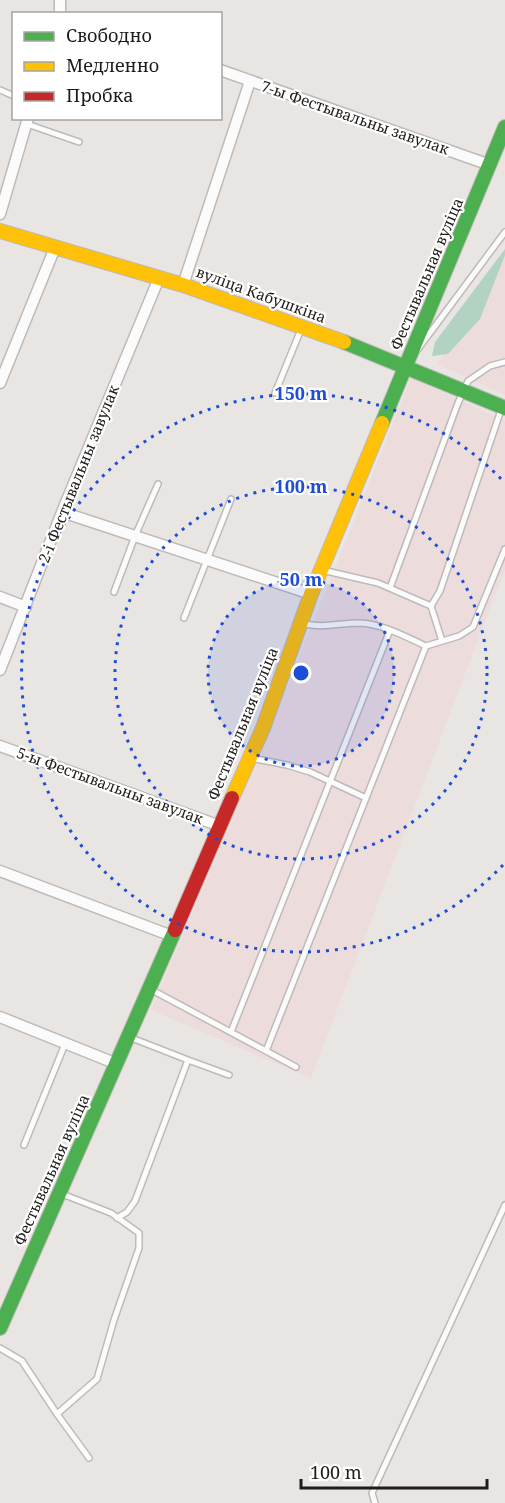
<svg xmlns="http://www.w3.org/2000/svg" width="505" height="1503" font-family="'Noto Serif',serif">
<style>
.industrial{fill:#eddcdc}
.green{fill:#b3d3c2}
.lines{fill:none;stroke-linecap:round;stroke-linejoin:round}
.lane-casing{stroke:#bdbab8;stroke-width:8}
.street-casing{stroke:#bdbab8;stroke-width:13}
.fast-casing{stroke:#bdbab8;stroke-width:16}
.slow-casing{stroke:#bdbab8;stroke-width:16}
.jam-casing{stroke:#bdbab8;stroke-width:16}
.lane{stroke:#fcfbfb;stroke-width:5}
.street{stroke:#fcfbfb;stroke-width:10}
.fast{stroke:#4caf50;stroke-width:14}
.slow{stroke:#ffc107;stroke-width:14}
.jam{stroke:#c62828;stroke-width:14}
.ring{fill:none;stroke:#1d4ed8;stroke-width:3;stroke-dasharray:3 6}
.labels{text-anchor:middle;stroke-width:4.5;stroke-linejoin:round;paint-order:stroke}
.street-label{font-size:15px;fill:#1e1c1a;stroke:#fff}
.centre{fill:#1d4ed8;stroke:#fff;stroke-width:3}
.ring-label{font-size:18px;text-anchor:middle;font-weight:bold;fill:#1d4ed8;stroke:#fff;stroke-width:4.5;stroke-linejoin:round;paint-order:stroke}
</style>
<rect width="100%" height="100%" fill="#e9e5e2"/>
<!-- industrial -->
<path class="industrial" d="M505,251V395L437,364Z
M411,378L505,421V569L311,1078L151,1010L262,750Z"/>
<!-- green -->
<path class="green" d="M505,249V255L480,319L448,354L432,356L435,342Z"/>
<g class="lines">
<!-- lane casing -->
<g class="lane-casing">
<path id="lane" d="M0,90L14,96
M27,124L79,142
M418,349L505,232
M275,393L302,327
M322,570L378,583L431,606L440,591L502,407
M390,588L458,403L468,381L490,366L505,362
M114,592L135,536L158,484
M431,606L442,641
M184,618L231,499
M426,646L459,636L473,627L505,549
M251,758L287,765L310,772L366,798L426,646C404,636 383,624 359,623C340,623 321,629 302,623
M152,990L296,1067
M231,1032L390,630
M266,1051L366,798
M188,1060L229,1075
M24,1145L65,1044
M117,1218L127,1212L135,1201L188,1060L129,1037
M0,1348L22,1361L57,1414L97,1379L114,1320L139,1248V1233L111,1213L62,1194
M57,1414L89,1458
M375,1503L372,1493L505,1205"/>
</g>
<!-- street casing -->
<g class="street-casing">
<path id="street" d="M60,0V14
M220,70L490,165
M0,214L28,118
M183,285L250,81
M0,383L54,250
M62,512L311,594
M0,597L26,607
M0,670L62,512L159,278
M0,746L220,826
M0,871L172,936
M0,1017L117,1064"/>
</g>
<!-- fast casing -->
<g class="fast-casing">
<path id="fast" d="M344,342L505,408
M382,423L505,127
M0,1328L175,930"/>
</g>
<!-- slow casing -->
<g class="slow-casing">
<path id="slow" d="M0,231L183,285L344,342
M232,798L263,728L311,594L382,423"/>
</g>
<!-- jam casing -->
<g class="jam-casing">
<path id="jam" d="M175,930L232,798"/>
</g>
<!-- lane -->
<use href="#lane" class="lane"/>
<!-- street -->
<use href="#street" class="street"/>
<!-- fast -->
<use href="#fast" class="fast"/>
<!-- slow -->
<use href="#slow" class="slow"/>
<!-- jam -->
<use href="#jam" class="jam"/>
</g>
<!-- distance rings -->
<circle cx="301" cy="673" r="93" fill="#1d4ed8" fill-opacity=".12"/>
<g class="ring">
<circle cx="301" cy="673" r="93"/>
<circle cx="301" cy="673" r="186"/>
<path d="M503 865A279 279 0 1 1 503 481"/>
</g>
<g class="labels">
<!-- street labels -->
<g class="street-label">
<text transform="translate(355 118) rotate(19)" y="5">7-ы Фестывальны завулак</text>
<text transform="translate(427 274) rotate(-67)" y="5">Фестывальная вуліца</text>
<text transform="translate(261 295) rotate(20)" y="5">вуліца Кабушкіна</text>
<text transform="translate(79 474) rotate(-68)" y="5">2-і Фестывальны завулак</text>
<text transform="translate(243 724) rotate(-68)" y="5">Фестывальная вуліца</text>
<text transform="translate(110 786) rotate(20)" y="5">5-ы Фестывальны завулак</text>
<text transform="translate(52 1170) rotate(-66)" y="5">Фестывальная вуліца</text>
</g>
</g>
<circle cx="301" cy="673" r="9" class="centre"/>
<g class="ring-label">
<text x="301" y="400">150 m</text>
<text x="301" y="493">100 m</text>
<text x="301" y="586">50 m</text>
</g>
<!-- legend -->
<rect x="12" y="12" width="210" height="108" fill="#ffffff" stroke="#a5a4a3" stroke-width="1.5"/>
<rect x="24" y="32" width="30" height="9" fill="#4caf50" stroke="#a5a4a3" stroke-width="1.5"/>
<text x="66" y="42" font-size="18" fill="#1e1c1a">Свободно</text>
<rect x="24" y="62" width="30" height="9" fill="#ffc107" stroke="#a5a4a3" stroke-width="1.5"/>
<text x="66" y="72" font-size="18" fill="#1e1c1a">Медленно</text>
<rect x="24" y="92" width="30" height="9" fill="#c62828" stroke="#a5a4a3" stroke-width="1.5"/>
<text x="66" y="102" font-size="18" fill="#1e1c1a">Пробка</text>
<!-- scale -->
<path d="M301 1479v9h186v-9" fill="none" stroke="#1e1c1a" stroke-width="3"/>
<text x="310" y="1479" font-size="18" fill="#1e1c1a" stroke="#ffffff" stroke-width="4.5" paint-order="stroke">100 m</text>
</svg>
